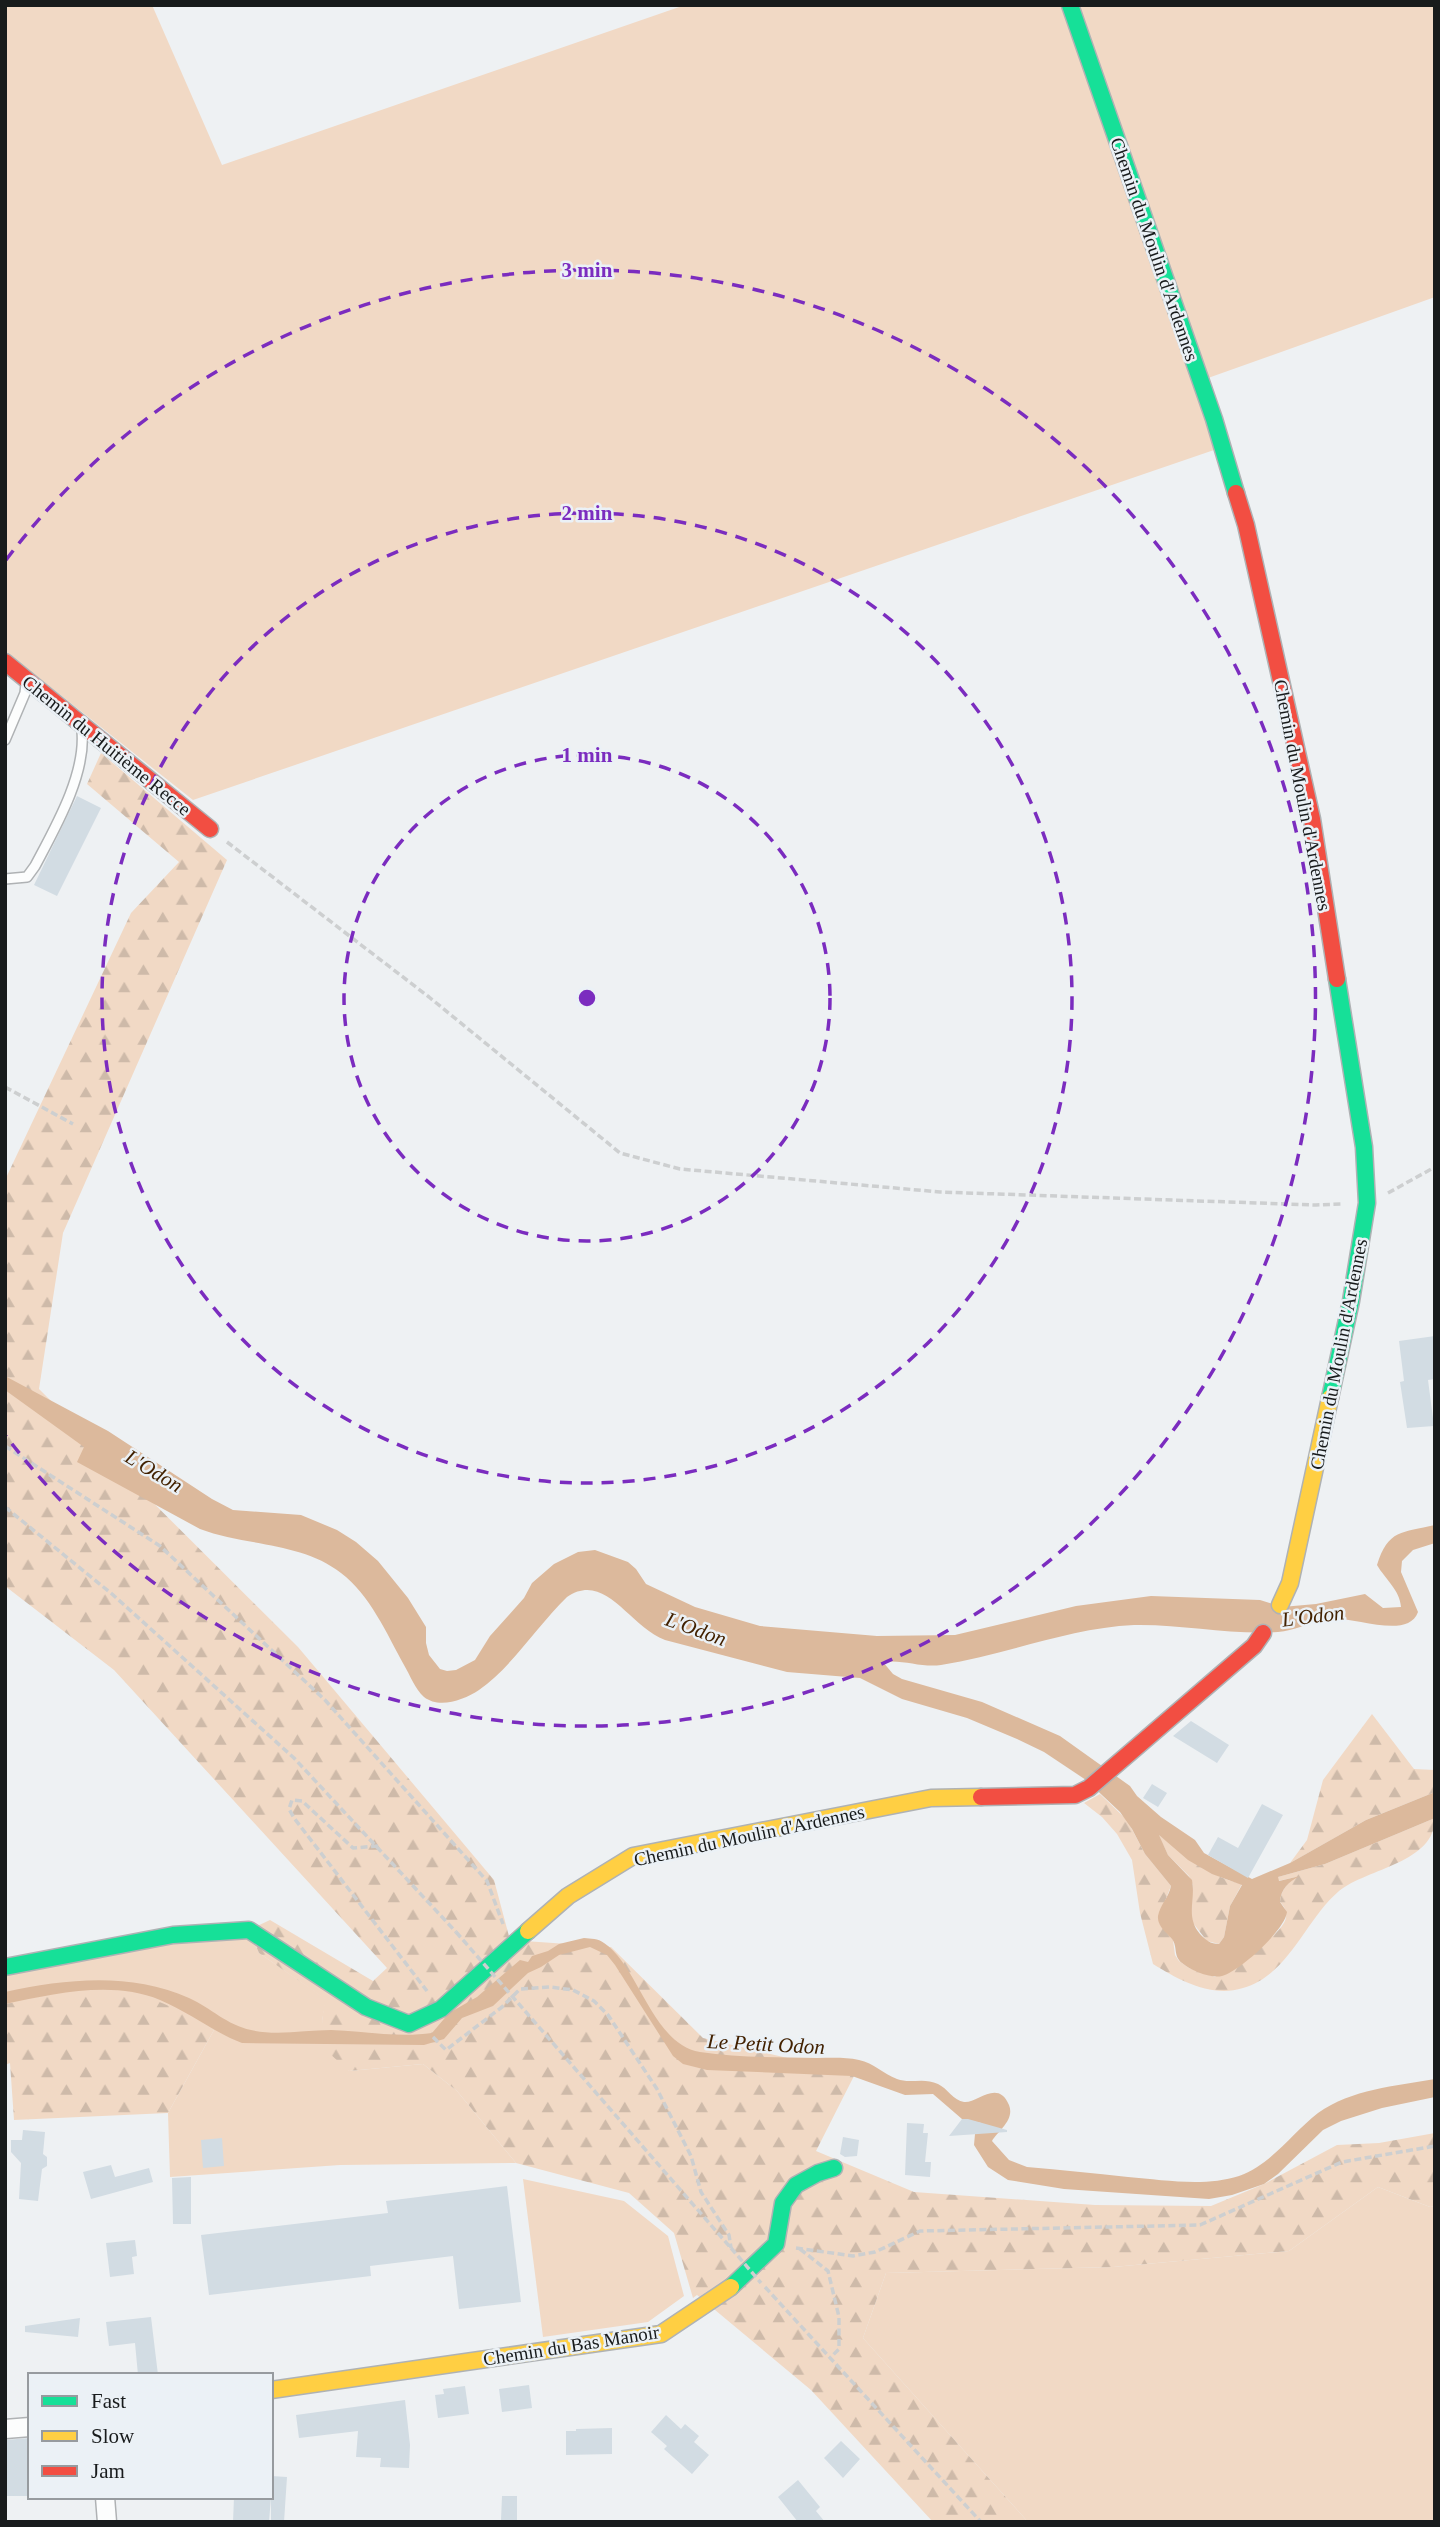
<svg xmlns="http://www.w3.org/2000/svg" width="1440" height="2527" font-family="'Times New Roman',serif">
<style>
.green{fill:#f1d9c5}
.forest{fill:url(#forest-firs)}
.water{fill:#dcb99c;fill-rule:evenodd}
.building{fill:#d2dce3}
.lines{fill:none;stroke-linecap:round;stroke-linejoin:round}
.lane-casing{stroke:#afb2b4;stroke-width:12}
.street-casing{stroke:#afb2b4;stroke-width:21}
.fast-casing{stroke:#afb2b4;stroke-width:19}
.slow-casing{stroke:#afb2b4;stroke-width:19}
.jam-casing{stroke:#afb2b4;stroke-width:19}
.path{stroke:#cdcfd0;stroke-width:3.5;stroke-dasharray:7 3.5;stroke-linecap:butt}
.lane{stroke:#fcfdfd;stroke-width:9}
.street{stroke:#fcfdfd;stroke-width:18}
.fast{stroke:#16e098;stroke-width:16}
.slow{stroke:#ffcf43;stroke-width:16}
.jam{stroke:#f24e42;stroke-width:16}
.path-bridge{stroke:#cdcfd0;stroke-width:3.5;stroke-dasharray:7 3.5;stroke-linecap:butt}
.ring{fill:none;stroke:#7b2cbf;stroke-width:3.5;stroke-dasharray:12 9}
.labels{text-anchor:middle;stroke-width:5;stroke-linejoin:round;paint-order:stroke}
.street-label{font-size:19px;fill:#181b1c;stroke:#ebf1f6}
.water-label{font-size:21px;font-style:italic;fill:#422100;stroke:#ebf1f6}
.centre{fill:#7b2cbf;stroke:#ebf1f6;stroke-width:3.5}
.ring-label{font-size:21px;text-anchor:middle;font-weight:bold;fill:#7b2cbf;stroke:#ebf1f6;stroke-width:5;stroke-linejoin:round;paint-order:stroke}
</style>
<defs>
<pattern id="forest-firs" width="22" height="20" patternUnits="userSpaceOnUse" patternTransform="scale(1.75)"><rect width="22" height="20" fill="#f1d9c5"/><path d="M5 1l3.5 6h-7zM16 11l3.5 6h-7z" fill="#cebaa9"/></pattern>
</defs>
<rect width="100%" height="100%" fill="#eef1f3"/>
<!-- green -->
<path class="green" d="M5,5H152L222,165L685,5H1435V297L1194,383L1214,450L193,800L5,651Z
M249,1930L259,1953L326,1999L322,2021L349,2071L423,2064L457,2091L516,2163L340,2165L170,2177L168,2113L214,2030L5,2004V1967Z
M523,2179L624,2201L668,2236L684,2296L648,2322L543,2337Z
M1378,2187L1430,2207L1435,2206V2522H1028L863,2338L886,2273L1113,2267L1289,2251Z"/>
<!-- forest -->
<path class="forest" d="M101,753L227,860L63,1233L39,1389L298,1647L494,1880L510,1940L611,1947L703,2038L855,2074L816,2151L914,2192L1095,2205L1211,2206L1264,2184L1337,2145L1379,2143L1435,2133V2206L1430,2207L1378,2187L1289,2251L1113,2267L886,2273L863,2338L1028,2522H933L811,2390L697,2295L693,2298L674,2233L629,2193L516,2163L457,2091L423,2064L349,2071L329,2053L322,2021L325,1999L259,1953L249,1930L270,1920L373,1981L387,1968L114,1670L5,1586V1180L131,913L179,862L87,784Z
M1372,1714L1414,1769L1435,1770V1792L1366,1820L1290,1863L1307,1840L1323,1780Z
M1100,1794L1127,1820L1145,1854L1171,1886L1159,1916V1923L1173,1940L1175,1955L1179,1961L1189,1968L1215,1977C1231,1965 1284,1936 1286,1917C1287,1911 1284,1906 1280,1902C1281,1891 1287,1883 1296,1877L1278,1881V1877L1325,1864L1435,1818C1435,1863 1368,1868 1339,1891C1305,1920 1289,1975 1243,1988C1211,1998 1179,1980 1153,1964L1140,1913L1132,1860L1117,1834L1102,1817L1084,1803Z
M1158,1834C1185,1855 1207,1876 1242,1884L1230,1906L1224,1937L1219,1944L1207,1941L1193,1923L1190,1916L1193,1885L1189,1876L1168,1855Z
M85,1991C141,1989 167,2003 214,2030L168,2113L14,2120L10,2063L5,2065V2004Z"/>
<!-- water -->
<path class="water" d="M5,1376L108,1431L212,1499L233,1510L301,1515L337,1530L356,1542L378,1561L408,1598L426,1627V1643L429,1655L440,1669L447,1671L456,1670L475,1660L490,1636L524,1598L532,1583L554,1564L578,1552L595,1550L628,1562L636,1569L646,1584L695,1607L760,1626L877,1636L955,1635L1076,1606L1151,1596L1260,1600L1282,1607L1316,1604L1365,1594L1383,1608L1401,1607C1400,1590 1385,1579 1377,1565C1388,1529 1402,1533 1435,1525V1543L1413,1550L1402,1561L1401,1572L1418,1612C1407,1642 1348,1613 1324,1619C1308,1623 1294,1631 1278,1632C1230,1635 1182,1624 1134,1625C1068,1628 1006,1655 941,1665C922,1668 903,1659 883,1662L893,1674L902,1679L982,1702L1060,1736L1130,1786L1137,1796L1161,1817L1195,1840L1204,1853L1252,1879L1290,1863L1366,1820L1435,1792V1818L1325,1864L1278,1877L1279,1881L1300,1876C1288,1882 1281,1889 1280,1902L1287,1912C1285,1930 1240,1971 1222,1976C1211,1979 1190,1970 1182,1963C1173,1956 1178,1947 1172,1939C1166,1932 1157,1926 1158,1916C1160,1905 1169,1897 1171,1886L1145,1854L1132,1829L1120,1812L1086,1780L1044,1752L1017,1739L967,1718L902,1699L860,1678L787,1672L665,1640C628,1626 606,1571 567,1597C538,1625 511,1668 479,1690C464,1700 439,1709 424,1697C415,1689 410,1675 404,1665C387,1634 370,1595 341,1573C302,1542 245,1546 200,1529L77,1462L84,1447L5,1390ZM1159,1835L1188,1860L1212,1874L1242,1885L1230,1906L1224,1937L1219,1944C1210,1944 1206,1940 1200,1934C1185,1916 1196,1900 1192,1880L1168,1855Z
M584,1938C591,1939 598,1938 604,1943C639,1966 652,2044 700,2052C738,2058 778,2057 817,2058C831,2058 845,2057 859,2060C874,2063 883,2074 897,2079C910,2084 924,2077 938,2084C947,2088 954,2101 964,2102C976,2104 998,2078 1009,2105C1015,2120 998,2131 992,2141L1009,2160L1027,2167C1061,2170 1094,2173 1128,2177C1164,2180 1205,2187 1239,2176C1271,2165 1292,2133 1318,2113C1352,2089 1395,2086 1435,2079V2097L1382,2108L1341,2121L1323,2130L1278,2174L1264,2184L1232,2195L1209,2199L1064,2189L1008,2180L988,2167L974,2145L975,2134L981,2123L962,2119L933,2094L905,2095L852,2076L707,2070L683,2064L673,2056L615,1965L607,1955L590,1947L559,1955L541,1967L528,1973L493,2006L462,2018L444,2039L424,2045L242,2043C213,2032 189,2012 160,2000C112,1980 54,1994 5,2004V1992C66,1979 130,1972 189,1998C211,2008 227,2025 251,2030C277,2036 305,2030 331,2030C365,2031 398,2038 432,2033L449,2013L477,1997L520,1960L528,1962L532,1956L548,1951L559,1944Z"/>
<!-- building -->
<path class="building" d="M77,796L101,808L57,896L34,885Z
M1435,1336V1379L1428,1380L1434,1426L1407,1428L1400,1382L1404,1381L1399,1341Z
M1191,1721L1229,1745L1217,1763L1173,1736Z
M1152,1784L1167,1793L1158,1807L1143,1798Z
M1262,1804L1283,1815L1248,1878L1208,1855L1218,1837L1238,1848Z
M962,2119H968L1007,2130V2132L949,2136Z
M907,2123L924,2124L923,2133H928L925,2162H931L930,2177L905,2175Z
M23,2130L45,2132L43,2154L47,2157V2166L42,2169L38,2201L19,2199L21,2163L11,2152V2140H22Z
M843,2137L859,2140L857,2156L845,2157L840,2154Z
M222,2138L224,2166L203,2168L201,2140Z
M111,2165L115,2177L149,2168L153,2182L91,2199L83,2172Z
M191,2177V2224H173L172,2178Z
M507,2186L521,2302L459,2309L453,2256L370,2266L371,2276L209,2295L201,2235L388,2213L386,2201Z
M135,2240L137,2256L132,2257L134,2274L110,2277L106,2243Z
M151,2317L158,2375H138L135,2343L109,2346L106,2322Z
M80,2318L78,2337L25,2332V2326Z
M529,2385L532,2408L502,2412L499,2389Z
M465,2386L469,2414L438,2418L435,2395L444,2394L443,2389Z
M405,2400L410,2445L409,2468L380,2467L381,2458L356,2457L358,2431L299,2438L296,2415Z
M666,2415L681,2429L685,2424L699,2436L694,2442L709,2455L692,2474L664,2449L667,2446L651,2432Z
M612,2428V2454L566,2455V2431H576V2429Z
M30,2438V2496H5V2440Z
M841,2441L860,2459L843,2478L824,2458Z
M271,2476L287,2477L284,2522H271Z
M798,2480L820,2507L816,2511L825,2522H798L778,2497Z
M502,2496H517V2520H501Z
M234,2497H271L269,2522H233Z"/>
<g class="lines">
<!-- lane casing -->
<g class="lane-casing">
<path id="lane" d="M5,740L25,693L26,684
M5,879L27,877L35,866C55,828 86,775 82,731"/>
</g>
<!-- street casing -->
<g class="street-casing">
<path id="street" d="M5,2429L30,2427
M105,2497L107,2522"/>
</g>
<!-- fast casing -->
<g class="fast-casing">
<path id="fast" d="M1070,5L1214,419L1236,493
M1330,1398L1351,1301L1367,1203L1364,1147L1337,979
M5,1967L173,1935L249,1930L366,2007L409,2024L441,2009L528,1931
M731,2287L776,2244L783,2203L796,2185L818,2173L834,2168"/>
</g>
<!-- slow casing -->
<g class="slow-casing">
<path id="slow" d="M1280,1605L1290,1583L1330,1398
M528,1931L568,1896L633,1856L931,1798L981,1797
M271,2390L661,2334L731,2287"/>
</g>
<!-- jam casing -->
<g class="jam-casing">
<path id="jam" d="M1236,493L1246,525L1312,819L1337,979
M5,662L210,829
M981,1797L1075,1795L1089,1788L1254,1646L1263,1633"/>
</g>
<!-- path -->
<path class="path" d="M227,842L429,997L620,1153L680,1169L940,1192L1316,1205L1343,1204
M5,1087L73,1124
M1388,1193L1435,1167
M5,1446L160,1546L325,1700L487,1881L503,1924
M5,1507L112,1594L294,1758L456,1932
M378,1846L353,1848L302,1801L292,1800L289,1809L294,1818L427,1991
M525,2011L730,2247
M433,2037L446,2050L502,2007L520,1989L550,1987L573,1990L594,2001L608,2015L657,2089L691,2156L701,2192L729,2235L731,2248
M796,2248L853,2256L875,2252L920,2231L1200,2225L1342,2162L1435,2146
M800,2249L828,2271L839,2317V2349L830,2358
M765,2287L981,2522"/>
<!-- lane -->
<use href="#lane" class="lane"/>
<!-- street -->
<use href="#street" class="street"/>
<!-- fast -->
<use href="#fast" class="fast"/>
<!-- slow -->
<use href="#slow" class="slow"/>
<!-- jam -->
<use href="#jam" class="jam"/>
<!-- path-bridge -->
<path class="path-bridge" d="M456,1932L525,2011
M731,2248L761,2283"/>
</g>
<!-- distance rings -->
<g class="ring">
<circle cx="587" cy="998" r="243"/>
<circle cx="587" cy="998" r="485"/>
<path d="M6 560A728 728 0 1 1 6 1436"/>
</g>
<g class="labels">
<!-- street labels -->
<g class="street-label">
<text transform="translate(1155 249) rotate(71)" y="7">Chemin du Moulin d'Ardennes</text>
<text transform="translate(107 745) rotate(39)" y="7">Chemin du Huitième Recce</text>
<text transform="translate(1303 795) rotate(79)" y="7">Chemin du Moulin d'Ardennes</text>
<text transform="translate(1338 1354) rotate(-79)" y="7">Chemin du Moulin d'Ardennes</text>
<text transform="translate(749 1835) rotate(-12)" y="7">Chemin du Moulin d'Ardennes</text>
<text transform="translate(571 2345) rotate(-9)" y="7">Chemin du Bas Manoir</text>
</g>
<!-- water labels -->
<g class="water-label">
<text transform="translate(154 1471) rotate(31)" y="7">L'Odon</text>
<text transform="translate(1313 1616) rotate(-7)" y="7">L'Odon</text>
<text transform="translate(696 1629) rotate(20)" y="7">L'Odon</text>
<text transform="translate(766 2044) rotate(3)" y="7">Le Petit Odon</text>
</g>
</g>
<circle cx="587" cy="998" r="10" class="centre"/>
<g class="ring-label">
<text x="587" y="277">3 min</text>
<text x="587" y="520">2 min</text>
<text x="587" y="762">1 min</text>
</g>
<!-- border -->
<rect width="1440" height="2527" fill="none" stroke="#181b1c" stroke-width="14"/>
<!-- legend -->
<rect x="28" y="2373" width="245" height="126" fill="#ebf1f6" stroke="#979b9f" stroke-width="2"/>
<rect x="42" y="2396" width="35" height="10" fill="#16e098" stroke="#979b9f" stroke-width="2"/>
<text x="91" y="2408" font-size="21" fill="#181b1c">Fast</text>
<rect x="42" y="2431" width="35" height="10" fill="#ffcf43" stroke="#979b9f" stroke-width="2"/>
<text x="91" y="2443" font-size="21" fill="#181b1c">Slow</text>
<rect x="42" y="2466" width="35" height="10" fill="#f24e42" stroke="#979b9f" stroke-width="2"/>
<text x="91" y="2478" font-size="21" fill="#181b1c">Jam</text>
</svg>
